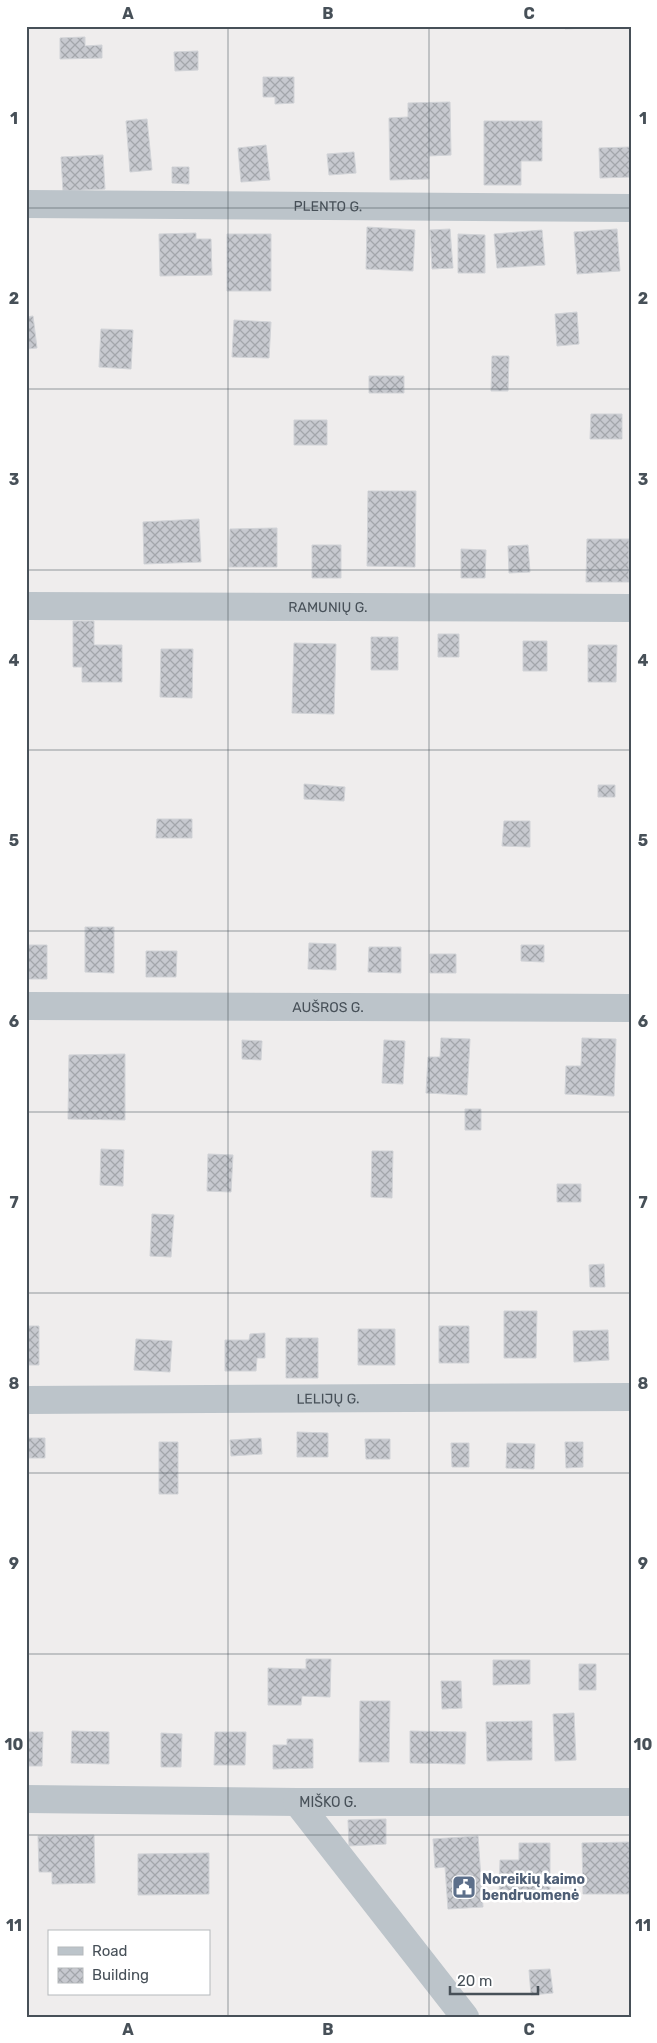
<svg xmlns="http://www.w3.org/2000/svg" width="657" height="2043" font-family="Rubik,sans-serif">
<style>
.building{fill:url(#building-cross-hatch);stroke:#d1d3d7}
.lines{fill:none;stroke-linecap:round;stroke-linejoin:round}
.street{stroke:#bcc4ca;stroke-width:28}
.grid{fill:none;stroke:#475058;stroke-width:1;stroke-opacity:0.55}
.labels{text-anchor:middle;stroke-width:5;stroke-linejoin:round;paint-order:stroke}
.street-label{font-size:14px;fill:#475058;stroke:#fff}
.service-label{font-size:14px;font-weight:bold;fill:#4e5e75;stroke:#fff;text-anchor:start}
.neatline{fill:none;stroke:#475058;stroke-width:2}
.grid-label{font-size:16px;text-anchor:middle;font-weight:bold;fill:#475058}
</style>
<defs>
<pattern id="building-cross-hatch" width="8" height="8" patternUnits="userSpaceOnUse" patternTransform="scale(1.25)"><rect width="8" height="8" fill="#c7c9cf"/><path d="M0 0l8 8M0 8l8-8" fill="none" stroke="#a3a6ab"/></pattern>
</defs>
<rect width="100%" height="100%" fill="#efeded"/>
<!-- building -->
<path class="building" d="M564,26H624L565,29Z
M85,37V46L102,45V58L60,59V38Z
M198,51V70L175,71L174,52Z
M263,77H294V103L275,104V97H263Z
M450,102L451,155L429,156V179L390,180L389,118L408,117V103Z
M147,119L152,170L130,172L126,121Z
M484,121H542V161H521V185H484Z
M266,145L270,180L241,182L238,148Z
M631,147V177L600,178L599,148Z
M354,152L356,173L329,175L327,154Z
M103,155L105,189L63,191L61,157Z
M172,167H189V184L172,183Z
M367,227L415,230L413,271L366,269Z
M450,229L453,268L432,269L430,230Z
M617,229L620,271L577,274L574,232Z
M542,230L545,265L497,268L494,234Z
M196,233V239H211L212,275L160,276L159,234Z
M227,234H271V291H227Z
M458,234L485,235V273H458Z
M577,312L579,344L557,346L555,314Z
M33,316L37,348L26,349V317Z
M234,320L271,322L269,358L232,357Z
M101,329L133,330L131,369L99,367Z
M492,356H509L508,391H491Z
M369,376H404V393H369Z
M591,414H622V439H590Z
M294,420H327V445H294Z
M368,491H416L415,567L367,566Z
M199,519L201,562L144,564L143,522Z
M277,528V567H229L230,529Z
M587,539H629V582H586Z
M312,545H341V578H312Z
M528,545L530,572L509,573L508,546Z
M461,549L486,550L485,578H461Z
M73,621H94V645H122V682H82V667H73Z
M438,634H459V657H438Z
M371,637H398V670H371Z
M523,641H547V671H523Z
M294,643L336,644L334,714L292,713Z
M588,645H617L616,682H588Z
M161,649H193L192,698L160,697Z
M304,784L345,787L344,801L304,799Z
M598,785H615V797H598Z
M157,819H192V838H156Z
M504,821H530V847L502,846Z
M85,927H114V973L85,972Z
M309,943L336,944V970L308,969Z
M26,945H47V979H26Z
M521,945H544V962L521,961Z
M369,947H401V973L368,972Z
M146,951H177L176,977H146Z
M430,954H456V973H430Z
M441,1038L470,1039L467,1095L426,1093L428,1057H440Z
M582,1038L616,1039L614,1096L565,1094L566,1066H581Z
M242,1040L262,1041L261,1060L242,1059Z
M384,1040L405,1041L403,1084L382,1083Z
M125,1054V1120L68,1119L69,1055Z
M465,1109H481V1130H465Z
M101,1149L124,1150L123,1186L100,1185Z
M372,1151H393L392,1198L371,1197Z
M208,1154L233,1155L231,1192L207,1191Z
M557,1184H581V1202H557Z
M152,1214L174,1215L171,1257L150,1256Z
M604,1264L605,1287H590L589,1265Z
M504,1311H537L536,1358H504Z
M26,1326H39V1365H26Z
M439,1326H469V1363H439Z
M358,1329H395V1365H358Z
M608,1330L609,1360L574,1362L573,1331Z
M265,1333V1358H257L256,1371H225V1340H249L250,1334Z
M286,1338H318V1378H286Z
M136,1339L172,1341L170,1372L134,1370Z
M297,1432L328,1433V1457H297Z
M26,1438H45V1458H26Z
M261,1438L262,1454L231,1456L230,1440Z
M365,1439H390V1459H366Z
M159,1442H178V1494H159Z
M565,1442H583V1467L566,1468Z
M451,1443H469V1467H452Z
M507,1443L535,1444L534,1469L506,1468Z
M306,1659H331L330,1697L302,1696L301,1705H268V1668L306,1669Z
M493,1660H530V1684L493,1685Z
M579,1664H596V1690H579Z
M441,1681H461L462,1708L442,1709Z
M360,1701H390L389,1762H359Z
M574,1713L576,1760L555,1761L553,1714Z
M532,1721V1760L487,1761L486,1722Z
M72,1731L109,1732V1764L71,1763Z
M410,1731L466,1732L465,1764L410,1763Z
M26,1732H43L42,1766H26Z
M215,1732H246L245,1765H214Z
M161,1733L182,1734L181,1767H161Z
M287,1739H313V1768L273,1769V1745H287Z
M386,1819V1844L349,1846L348,1820Z
M94,1835L95,1883L52,1884V1872H39L38,1836Z
M478,1836L483,1907L448,1909L445,1867L435,1868L433,1839Z
M631,1842V1894H583L582,1843Z
M519,1843H550V1901L499,1900L500,1860H519Z
M209,1853V1894L138,1895V1854Z
M550,1969L553,1993L531,1995L529,1970Z"/>
<g class="lines">
<!-- street -->
<g class="street">
<path id="s1" d="M26,204L631,208"/>
<path id="s2" d="M26,606L631,608"/>
<path id="s3" d="M26,1006L631,1008"/>
<path id="s4" d="M26,1400L631,1397"/>
<path id="s5" d="M26,1799L297,1802H631"/>
<path d="M297,1802L465,2017"/>
</g>
</g>
<!-- grid -->
<path class="grid" d="M228,26V2017M429,26V2017M26,208H631M26,389H631M26,570H631M26,750H631M26,931H631M26,1112H631M26,1293H631M26,1473H631M26,1654H631M26,1835H631"/>
<!-- icons -->
<defs>
<g id="civic-square" transform="scale(1.25)"><rect x="-9" y="-9" width="18" height="18" rx="4" fill="#5c6f8a" stroke="#fff"/><path d="M-.6-6.5H3V-4.5H.6V-3L4-1V1h2V6H-6V1h2V-1L-.6-3ZM-1.2 2.5V6h2.4V2.5Z" fill="#fff"/></g>
</defs>
<g fill-rule="evenodd">
<use href="#civic-square" x="464" y="1887"/>
</g>
<g class="labels">
<!-- street labels -->
<g class="street-label">
<text dy="5" stroke="none"><textPath href="#s1" startOffset="302">PLENTO G.</textPath></text>
<text dy="5" stroke="none"><textPath href="#s2" startOffset="302">RAMUNIŲ G.</textPath></text>
<text dy="5" stroke="none"><textPath href="#s3" startOffset="302">AUŠROS G.</textPath></text>
<text dy="5" stroke="none"><textPath href="#s4" startOffset="302">LELIJŲ G.</textPath></text>
<text dy="5" stroke="none"><textPath href="#s5" startOffset="302">MIŠKO G.</textPath></text>
</g>
<!-- service labels -->
<g class="service-label">
<text x="482" y="1884">Noreikių kaimo<tspan x="482" dy="16">bendruomenė</tspan></text>
</g>
</g>
<!-- border -->
<rect width="657" height="2043" fill="none" stroke="#ffffff" stroke-width="55"/>
<!-- legend -->
<rect x="48" y="1930" width="162" height="65" fill="#ffffff" stroke="#b5b9bc"/>
<rect x="58" y="1947" width="25" height="8" fill="#bcc4ca" stroke="#b5b9bc"/>
<text x="92" y="1956" font-size="15" fill="#475058">Road</text>
<rect x="58" y="1968" width="25" height="15" fill="url(#building-cross-hatch)" stroke="#b5b9bc"/>
<text x="92" y="1980" font-size="15" fill="#475058">Building</text>
<!-- scale -->
<path d="M450 1986v8h88v-8" fill="none" stroke="#475058" stroke-width="2.5"/>
<text x="457" y="1986" font-size="15" fill="#475058" stroke="#ffffff" stroke-width="4" paint-order="stroke">20 m</text>
<rect x="28" y="28" width="602" height="1988" class="neatline"/>
<g class="grid-label">
<text x="128" y="19">A</text>
<text x="328" y="19">B</text>
<text x="529" y="19">C</text>
<text x="14" y="124">1</text>
<text x="643" y="124">1</text>
<text x="14" y="304">2</text>
<text x="643" y="304">2</text>
<text x="14" y="485">3</text>
<text x="643" y="485">3</text>
<text x="14" y="666">4</text>
<text x="643" y="666">4</text>
<text x="14" y="846">5</text>
<text x="643" y="846">5</text>
<text x="14" y="1027">6</text>
<text x="643" y="1027">6</text>
<text x="14" y="1208">7</text>
<text x="643" y="1208">7</text>
<text x="14" y="1389">8</text>
<text x="643" y="1389">8</text>
<text x="14" y="1569">9</text>
<text x="643" y="1569">9</text>
<text x="14" y="1750">10</text>
<text x="643" y="1750">10</text>
<text x="14" y="1931">11</text>
<text x="643" y="1931">11</text>
<text x="128" y="2035">A</text>
<text x="328" y="2035">B</text>
<text x="529" y="2035">C</text>
</g>
</svg>
